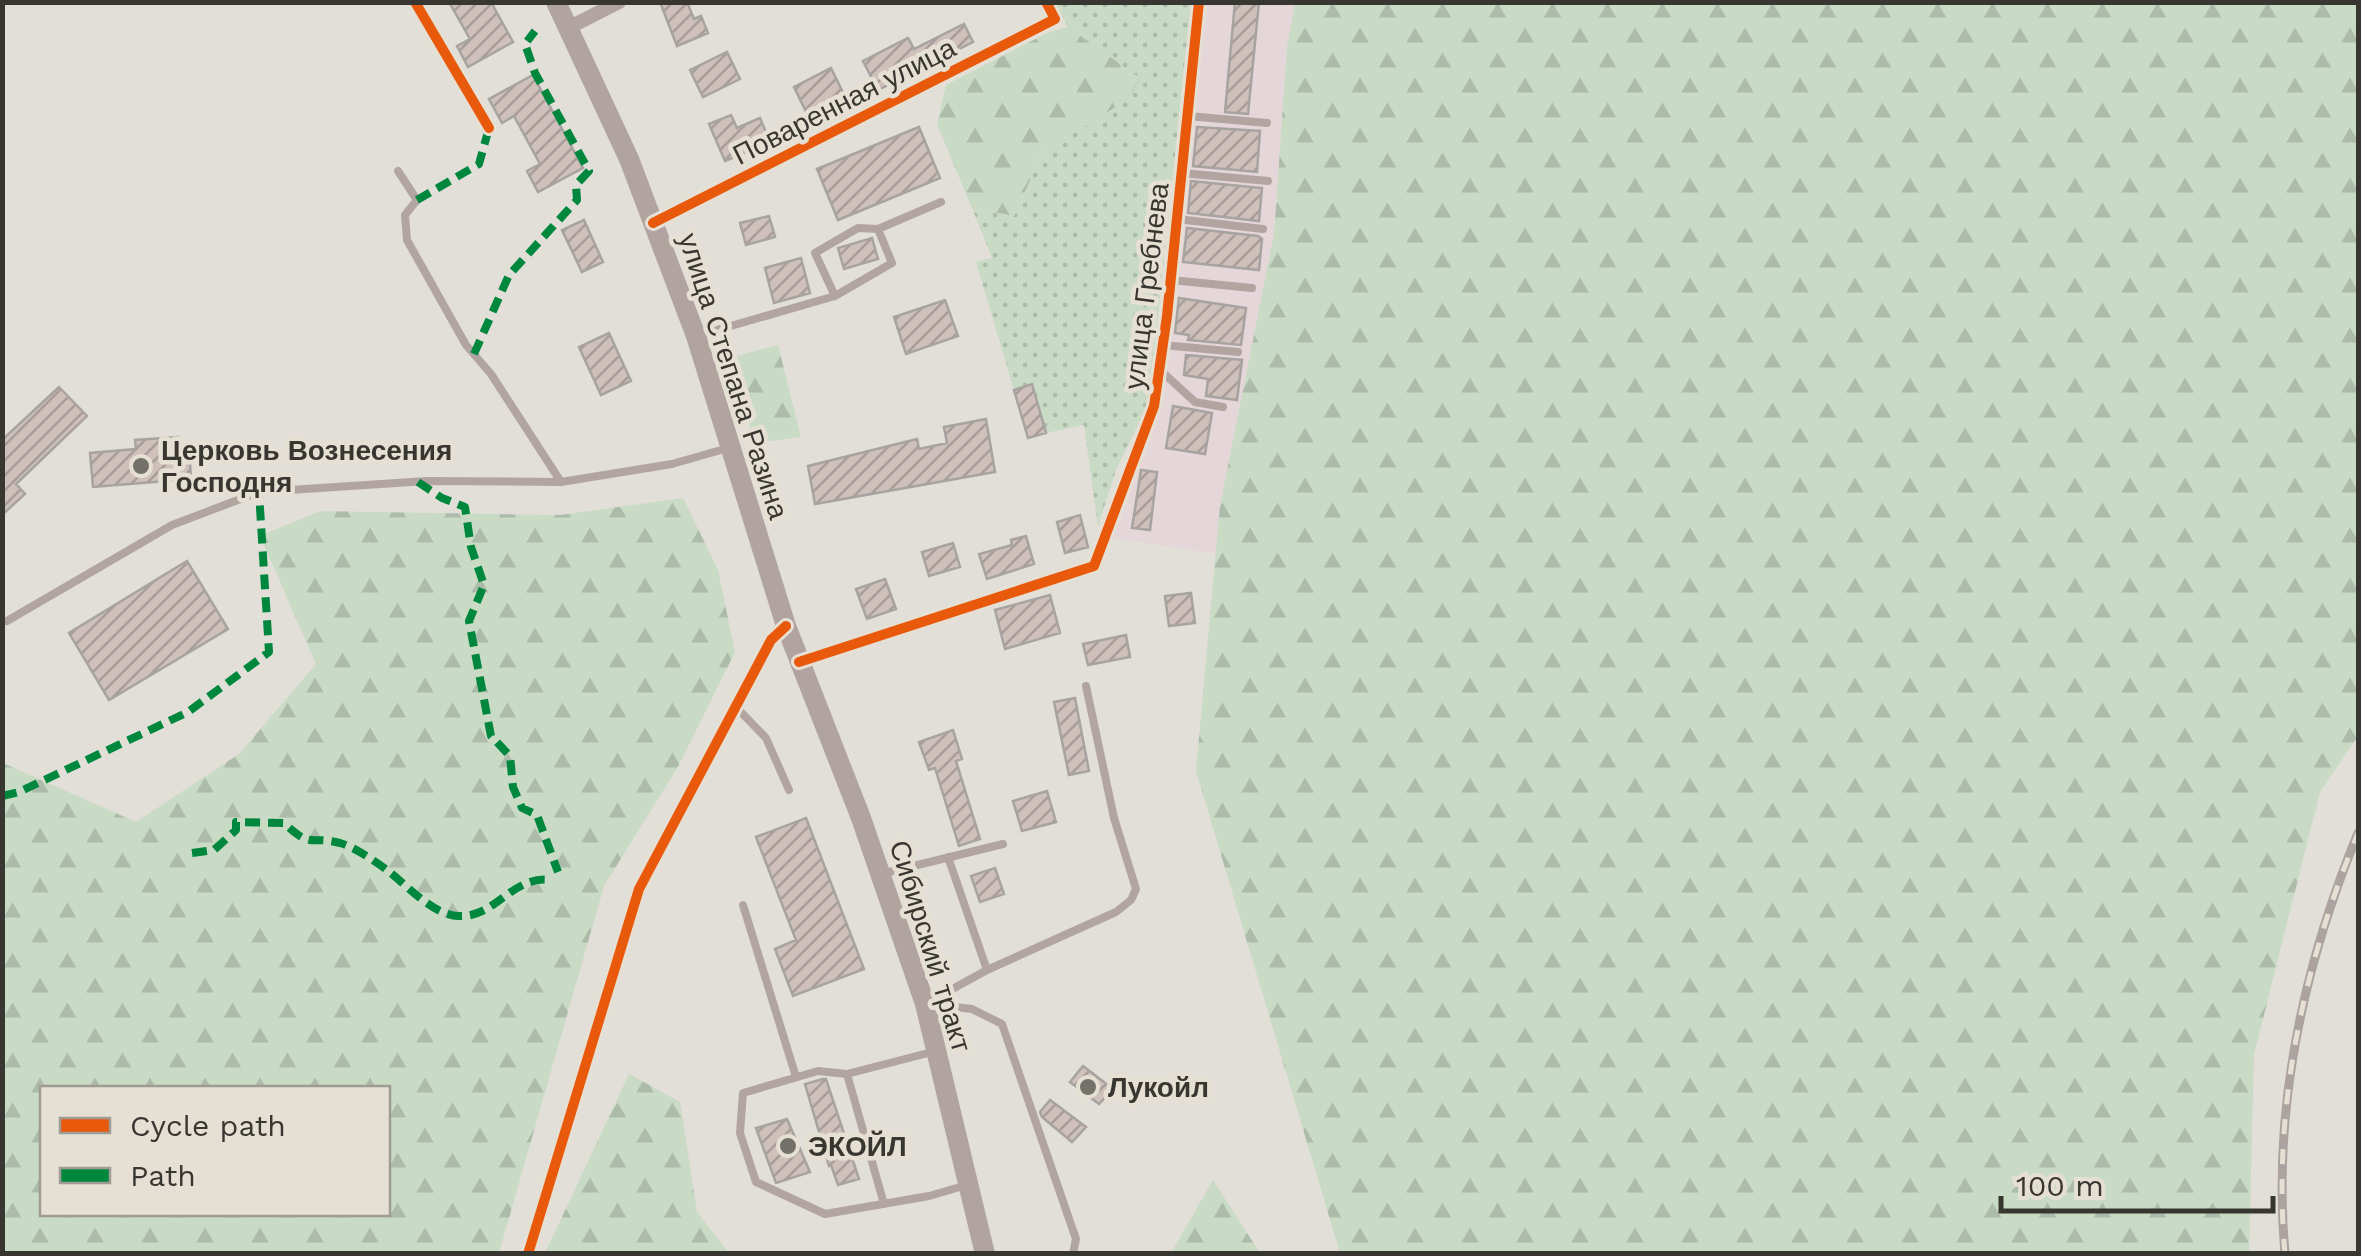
<svg xmlns="http://www.w3.org/2000/svg" width="2361" height="1256" font-family="'Work Sans',sans-serif">
<style>
.industrial{fill:#e5d6d9}
.grass{fill:url(#grass-dots)}
.forest{fill:url(#forest-firs);fill-rule:evenodd}
.building{fill:url(#building-hatch);stroke:#a7a3a0;stroke-width:2.5}
.lines{fill:none;stroke-linecap:round;stroke-linejoin:round}
.lane{stroke:#b2a4a1;stroke-width:8}
.street{stroke:#b2a4a1;stroke-width:14}
.secondary{stroke:#b1a3a0;stroke-width:20}
.rail-casing{stroke:#aca3a0;stroke-width:9}
.rail{stroke:#e6e0d4;stroke-width:5;stroke-dasharray:15;stroke-linecap:butt}
.quiet{stroke:#00873e;stroke-width:8;stroke-dasharray:15 8;stroke-linecap:butt}
.cycleway-casing{stroke:#e6e0d4;stroke-width:16}
.cycleway{stroke:#e8590c;stroke-width:10}
.poi-dot{fill:#74716b;stroke:#e6e0d4;stroke-width:4}
.labels{text-anchor:middle;stroke-width:9;stroke-linejoin:round;paint-order:stroke}
.street-label{font-size:28px;fill:#383631;stroke:#e6e0d4}
.poi-label{font-size:28px;font-weight:bold;fill:#383631;stroke:#e6e0d4;text-anchor:start}
</style>
<defs>
<pattern id="grass-dots" width="8" height="8" patternUnits="userSpaceOnUse" patternTransform="scale(2.5)"><rect width="8" height="8" fill="#c9dac5"/><path d="M2 2h.1M6 6h.1" fill="none" stroke="#adbcaa" stroke-width="1.8" stroke-linecap="round"/></pattern>
<pattern id="forest-firs" width="22" height="20" patternUnits="userSpaceOnUse" patternTransform="scale(2.5)"><rect width="22" height="20" fill="#c9dac5"/><path d="M5 1l3.5 6h-7zM16 11l3.5 6h-7z" fill="#adbcaa"/></pattern>
<pattern id="building-hatch" width="6" height="6" patternUnits="userSpaceOnUse" patternTransform="scale(2.5)"><rect width="6" height="6" fill="#cfc0bc"/><path d="M-1 1l2-2M0 6l6-6M5 7l2-2" fill="none" stroke="#a99d99"/></pattern>
</defs>
<rect width="100%" height="100%" fill="#e2dfd8"/>
<!-- industrial -->
<path class="industrial" d="M1205,3H1295L1287,47L1274,234L1220,506L1216,554L1110,537L1158,409Z"/>
<!-- grass -->
<path class="grass" d="M1054,3H1191L1149,402L1116,470L1098,526L1084,425L1046,433L1032,385L1014,390L976,262L992,258L972,208L1014,216L1042,154L1084,125L1140,79L1068,27Z"/>
<!-- forest -->
<path class="forest" d="M1295,3H2358V736L2320,792L2254,1055L2249,1253H1340L1196,771L1220,506L1274,234L1287,47Z
M1068,27L1140,78L1128,99L1042,154L1014,216L972,208L937,124L946,85L1049,32Z
M778,345L801,437L763,442L750,428L737,356Z
M683,498L718,570L735,652L679,765L604,886L499,1253H3V763L136,822L239,754L316,664L260,536L320,511L560,515ZM388,1088V1214H42V1088Z
M629,1074L680,1102L697,1212L729,1253H545Z
M1213,1180L1260,1253H1261H1171Z"/>
<!-- building -->
<path class="building" d="M449,2H491L513,42L468,67L457,46L470,39Z
M660,2H687L694,19L701,16L708,33L677,46Z
M1235,2H1259L1248,114L1225,112Z
M964,24L973,42L878,90L863,61L908,38L914,49Z
M727,52L740,79L703,97L690,70Z
M831,68L850,107L813,126L794,87Z
M533,75L583,168L538,192L527,171L540,164L514,116L502,123L489,99Z
M731,115L737,128L760,118L770,142L725,161L709,124Z
M919,127L940,178L838,220L817,169Z
M1197,127L1260,131L1257,172L1193,166Z
M1191,181L1262,188L1259,221L1188,213Z
M769,216L775,237L746,245L740,223Z
M584,220L603,262L582,272L562,230Z
M1187,228L1258,236L1262,239L1259,270L1183,262Z
M872,238L878,259L844,269L838,248Z
M801,258L810,293L774,303L765,268Z
M1179,298L1246,308L1241,345L1188,340L1189,335L1175,333Z
M945,300L958,336L906,354L894,317Z
M609,333L631,381L601,395L579,347Z
M1186,355L1242,360L1237,400L1206,396L1208,379L1184,375Z
M1032,384L1046,433L1028,438L1014,390Z
M59,387L87,416L16,484L25,494L2,515V440Z
M1173,406L1212,413L1205,454L1166,448Z
M986,419L995,472L815,504L808,466L917,439L919,449L947,443L944,427Z
M178,437V446L189,445L191,479L93,487L90,453L136,449L135,440Z
M1141,470L1157,472L1150,530L1132,528Z
M1080,515L1088,547L1065,553L1057,522Z
M1026,536L1034,564L987,579L979,554L1012,545L1011,540Z
M953,543L960,567L929,576L922,552Z
M187,561L228,629L109,700L69,633Z
M885,579L896,609L867,619L856,589Z
M1191,593L1195,623L1169,626L1165,596Z
M1050,595L1060,633L1005,649L995,610Z
M1126,635L1130,657L1088,665L1083,644Z
M1075,698L1089,771L1069,775L1054,702Z
M953,730L962,759L956,761L980,839L959,846L935,768L929,770L919,742Z
M1047,791L1056,822L1022,831L1013,801Z
M806,818L864,969L793,996L775,949L796,940L756,837Z
M995,868L1004,894L980,902L971,876Z
M1083,1066L1113,1089L1099,1104L1070,1082Z
M823,1079H826L859,1179L838,1185L831,1165L829,1166L805,1084Z
M1050,1100L1086,1127L1072,1142L1042,1117L1040,1112Z
M787,1119L810,1172L776,1183L756,1128Z"/>
<g class="lines">
<!-- lane -->
<path class="lane" d="M1188,116L1267,123
M398,171L417,200L405,215L407,240L466,345L491,374L561,482
M1182,173L1268,181
M1177,219L1263,229
M1171,280L1252,288
M835,296L815,253L858,228L878,229
M696,336L835,296L892,263L878,229L941,202
M1163,345L1238,352
M1159,369L1195,402L1223,407
M7,621L172,525L259,492L427,481L561,482L672,464L728,448
M736,707L766,738L789,790
M948,857L987,970
M881,874L1003,844
M743,905L796,1077
M925,1004L987,970L1116,912L1131,900L1136,889L1114,818L1086,686
M930,1004L972,1009L1002,1024L1076,1239L1073,1254
M847,1074L818,1071L743,1093L740,1133L756,1182L825,1214L929,1196L967,1185
M884,1204L847,1074L932,1052"/>
<!-- street -->
<path class="street" d="M415,2L489,128
M568,28L619,2
M653,223L1055,19L1046,2
M799,662L1094,566L1154,406L1167,316L1199,2
M528,1254L639,889L771,640L786,626"/>
<!-- secondary -->
<path class="secondary" d="M556,2L629,159L696,336L786,626L861,818L925,1004L985,1254"/>
<!-- rail casing -->
<g class="rail-casing">
<path id="rail" d="M2285,1254C2272,1109 2303,967 2358,833"/>
</g>
<!-- rail -->
<use href="#rail" class="rail"/>
<!-- quiet -->
<path class="quiet" d="M417,200L479,164L489,128
M474,354L509,275L577,200L576,185L589,171L535,73L525,44L535,31
M418,482L442,498L465,507L471,547L484,585L469,621L491,736L510,756L513,787L522,808L537,815L558,872
M2,796L19,792L188,712L269,652L259,492
M192,853L214,850L236,830V822L284,823C313,850 308,835 340,843C354,847 375,861 387,870C407,885 432,915 459,916C495,918 513,875 550,880"/>
<!-- cycleway casing -->
<g class="cycleway-casing">
<path id="cycleway" d="M415,2L489,128
M653,223L1055,19L1046,2
M799,662L1094,566L1154,406L1167,316L1199,2
M528,1254L639,889L771,640L786,626"/>
</g>
<!-- cycleway -->
<use href="#cycleway" class="cycleway"/>
</g>
<!-- markers -->
<g class="poi-dot">
<circle cx="141" cy="466" r="10"/>
<circle cx="1088" cy="1087" r="10"/>
<circle cx="788" cy="1146" r="10"/>
</g>
<g class="labels">
<!-- street labels -->
<g class="street-label">
<text transform="translate(844 101) rotate(-27)" y="10">Поваренная улица</text>
<text transform="translate(1146 286) rotate(-83)" y="10">улица Гребнева</text>
<text transform="translate(734 376) rotate(72)" y="10">улица Степана Разина</text>
<text transform="translate(931 946) rotate(73)" y="10">Сибирский тракт</text>
</g>
<!-- poi labels -->
<g class="poi-label">
<text x="161" y="460">Церковь Вознесения<tspan x="161" dy="32">Господня</tspan></text>
<text x="1108" y="1097">Лукойл</text>
<text x="808" y="1156">ЭКОЙЛ</text>
</g>
</g>
<!-- border -->
<rect width="2361" height="1256" fill="none" stroke="#383631" stroke-width="10"/>
<!-- legend -->
<rect x="40" y="1086" width="350" height="130" fill="#e6e0d4" stroke="#a09c93" stroke-width="2.5"/>
<rect x="60" y="1118" width="50" height="15" fill="#e8590c" stroke="#a09c93" stroke-width="2.5"/>
<text x="130" y="1136" font-size="30" fill="#383631">Cycle path</text>
<rect x="60" y="1168" width="50" height="15" fill="#00873e" stroke="#a09c93" stroke-width="2.5"/>
<text x="130" y="1186" font-size="30" fill="#383631">Path</text>
<!-- scale -->
<path d="M2001 1196v15h272v-15" fill="none" stroke="#383631" stroke-width="5"/>
<text x="2016" y="1196" font-size="30" fill="#383631" stroke="#e6e0d4" stroke-width="8" paint-order="stroke">100 m</text>
</svg>
